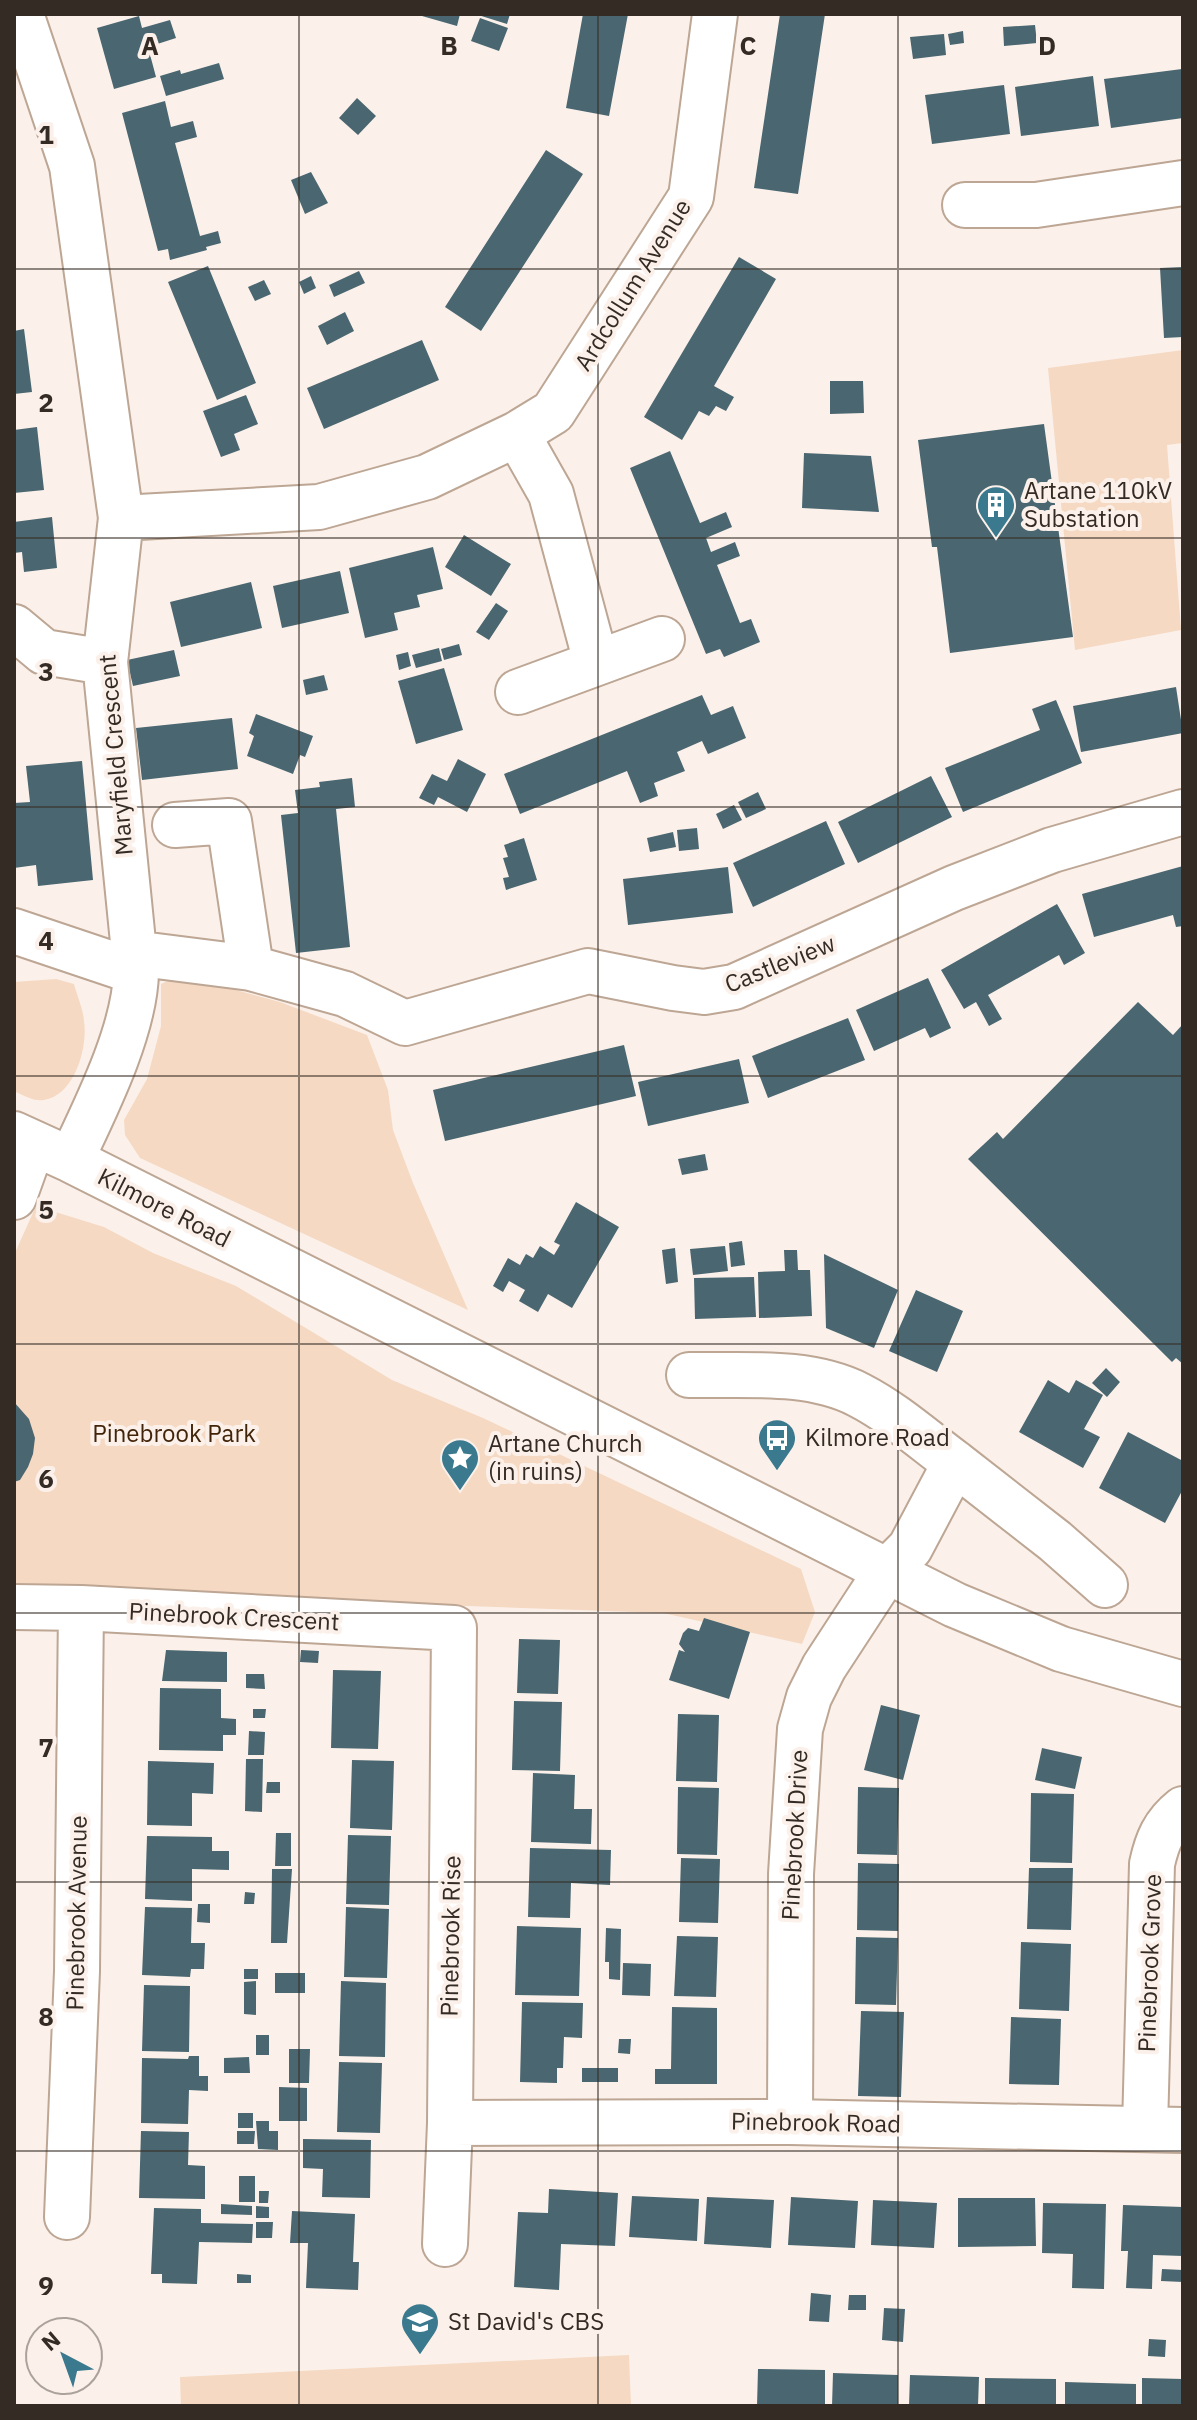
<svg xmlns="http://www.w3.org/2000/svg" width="1197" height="2420" font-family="'IBM Plex Sans',sans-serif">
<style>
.green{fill:#f5d9c3}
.building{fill:#4a6670}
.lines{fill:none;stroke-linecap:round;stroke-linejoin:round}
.minor-casing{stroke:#bda694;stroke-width:48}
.minor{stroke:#fff;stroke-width:44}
.grid{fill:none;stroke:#342b24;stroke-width:2;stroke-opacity:0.55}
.labels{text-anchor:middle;stroke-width:8;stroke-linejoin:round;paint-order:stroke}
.street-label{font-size:24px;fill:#342b24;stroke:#fbf1ea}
.poi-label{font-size:24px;fill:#342b24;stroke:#fbf1ea;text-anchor:start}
.park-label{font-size:24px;fill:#412409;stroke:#fbf1ea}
.grid-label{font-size:26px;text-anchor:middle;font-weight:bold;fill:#342b24;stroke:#fbf1ea;stroke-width:8;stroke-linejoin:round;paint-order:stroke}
</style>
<rect width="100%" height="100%" fill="#fbf1ea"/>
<!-- green -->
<path class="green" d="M1183,350V443L1167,445L1181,630L1075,650L1048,368Z
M181,975L280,1002L367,1035L388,1090L393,1130L413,1183L468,1310L140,1158L125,1135L124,1120L147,1079L161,1026V984Z
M56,979L74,984C77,996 83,1008 84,1021C88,1047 75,1095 44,1100C34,1102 23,1095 14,1091V982Z
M36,1206L104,1227L153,1253L236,1286L392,1380L483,1418L801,1569L815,1612L802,1644L663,1613L14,1590V1255Z
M629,2355L631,2406H181L180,2377Z"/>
<!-- building -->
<path class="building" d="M415,14H460L457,26Z
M475,14H510L507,24Z
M583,14H628L609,116L566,108Z
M780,14H825L798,194L754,188Z
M139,16L142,28L170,20L176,38L148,47L156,77L114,89L97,28Z
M480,18L508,28L499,51L471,41Z
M1035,25L1037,43L1004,46L1003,27Z
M963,31L964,43L950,45L948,34Z
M944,34L946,55L913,59L910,37Z
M219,63L224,79L166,96L160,76L180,70L181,74Z
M1182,69L1183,118L1111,128L1104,79Z
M1093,76L1099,126L1021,136L1015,87Z
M1004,85L1010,134L932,144L925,95Z
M357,98L376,116L358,135L339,118Z
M165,101L171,127L193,121L197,137L175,143L200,236L218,231L221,243L206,247L207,250L170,260L168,249L158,251L122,113Z
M546,150L583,174L481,331L445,307Z
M311,172L328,203L305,214L291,180Z
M739,257L776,279L714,386L734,397L726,411L716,406L709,416L699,411L682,440L644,417Z
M208,266L256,383L217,400L168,282Z
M1183,267V337L1164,338L1160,268Z
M359,271L365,283L334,297L329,285Z
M311,276L316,288L304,294L299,282Z
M264,280L271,294L255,301L248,287Z
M345,312L354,331L327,345L318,326Z
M24,329L32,392L14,394V331Z
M422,340L439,380L324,429L307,388Z
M830,381H863L864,413L830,414Z
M246,395L258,424L234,434L240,450L221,457L203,411Z
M1044,424L1073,637L950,653L937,547H932L918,440Z
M37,427L44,490L14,493V430Z
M670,451L700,523L726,512L732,527L706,538L711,552L735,542L740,556L717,565L740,623L751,619L760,642L724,657L720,649L706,654L630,468Z
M804,453L871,456L879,512L802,508Z
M52,517L57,568L24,572L22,552L14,553V522Z
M464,535L511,564L491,596L445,567Z
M433,547L443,589L417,595L420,607L394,613L398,630L365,638L349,568Z
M340,571L349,613L282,628L273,586Z
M251,582L262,628L181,647L170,602Z
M496,603L508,611L489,640L476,632Z
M459,644L462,655L444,660L441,649Z
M439,648L442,661L416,668L412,655Z
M174,650L180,676L133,686L127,660Z
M408,652L411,666L399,670L396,655Z
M444,668L463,730L416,744L398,681Z
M324,675L328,690L306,695L303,680Z
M1176,687L1183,733L1081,752L1073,706Z
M702,695L711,715L733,706L746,738L708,754L702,741L677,752L685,771L654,783L658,796L640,803L627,771L520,814L504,774Z
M1056,700L1082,763L963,812L945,768L1040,730L1032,709Z
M256,714L313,736L305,757L300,755L293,774L247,756L254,736L249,733Z
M232,718L238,769L142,780L136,728Z
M458,759L486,774L467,812L438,797L434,805L419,798L432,774L447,781Z
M82,761L93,880L38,886L36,865L14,868V803L30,802L26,766Z
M931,776L952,817L858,863L838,822Z
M352,778L355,807L336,809L350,947L296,953L281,815L298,813L295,790L320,787L319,782Z
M758,792L766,809L746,818L738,802Z
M734,805L742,820L723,829L716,814Z
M826,821L845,864L753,907L733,863Z
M697,828L699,849L679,851L677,830Z
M673,832L676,847L650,852L647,838Z
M524,838L537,880L506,890L503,878L509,877L503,858L508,857L504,845Z
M1183,866V926L1176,927L1173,915L1094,937L1082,894Z
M728,867L733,913L628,925L623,879Z
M1057,904L1085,953L1064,965L1059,955L988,995L1002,1019L989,1026L976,1002L964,1009L941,970Z
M928,978L951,1028L930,1038L925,1028L874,1051L856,1010Z
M1138,1002L1173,1035L1183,1024V1364L1176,1358L1172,1362L968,1159L997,1132L1003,1139Z
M848,1018L865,1060L768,1098L752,1056Z
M624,1045L636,1096L445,1141L433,1090Z
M739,1059L749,1103L648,1126L638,1082Z
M705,1154L708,1170L682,1175L678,1159Z
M576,1202L619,1227L572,1308L548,1294L538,1312L519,1301L525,1290L509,1281L503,1292L493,1286L508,1258L520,1265L526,1254L533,1258L540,1246L554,1255L560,1245L554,1242Z
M742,1241L745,1265L731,1267L729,1243Z
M725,1246L728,1271L693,1275L690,1249Z
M675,1248L678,1282L666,1284L662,1250Z
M784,1250H797L798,1270H810L812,1316L759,1318L758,1272L785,1271Z
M824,1254L898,1290L874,1348L826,1328Z
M754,1277L756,1317L695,1319L694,1278Z
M916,1290L963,1311L937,1372L889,1351Z
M1106,1368L1120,1382L1107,1397L1092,1383Z
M1048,1380L1069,1393L1076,1380L1103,1395L1084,1429L1100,1437L1083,1468L1019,1432Z
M14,1402L29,1419L35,1438L33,1454L28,1467L20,1480L14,1482Z
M1128,1432L1183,1461V1489L1165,1523L1099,1488Z
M704,1618L750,1632L729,1699L669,1680L679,1650L685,1652L679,1644L683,1633L688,1628L699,1631Z
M519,1639L560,1640L558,1694L517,1693Z
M166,1650L227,1652V1682L162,1681Z
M301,1650L319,1651L318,1663L300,1662Z
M333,1670L381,1671L378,1749L331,1748Z
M246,1674H264L265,1689L246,1688Z
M160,1688L221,1689V1718L236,1719V1735H223V1751L159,1750Z
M514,1701L562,1702L560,1771L512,1770Z
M881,1705L920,1715L903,1780L864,1770Z
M253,1709H266L265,1718H253Z
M678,1714L719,1715L717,1782L676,1781Z
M249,1731L265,1732L264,1755H248Z
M1042,1748L1082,1757L1075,1789L1035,1780Z
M246,1759H263L262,1812L245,1811Z
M352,1760L394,1761L392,1830L350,1828Z
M148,1761L214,1763L213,1794L192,1793V1826L147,1825Z
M533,1773L575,1775L574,1809H592L591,1844L531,1842Z
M267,1782H280V1793H266Z
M678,1787L719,1788L717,1855L677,1854Z
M858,1787L899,1788L897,1855L857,1854Z
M1031,1793L1074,1794L1072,1863L1030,1862Z
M276,1833H291V1866H275Z
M348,1835L391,1836L389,1905L346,1904Z
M147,1836L212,1837V1851H229V1870L192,1869V1901L145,1899Z
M530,1848L611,1850L610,1885L571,1883L570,1918L528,1917Z
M681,1858L720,1859L718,1923L679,1922Z
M858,1863L899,1864L898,1931L857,1930Z
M1029,1868H1073L1071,1930L1027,1929Z
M272,1869H292L287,1943H271Z
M245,1892L255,1893L254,1904H244Z
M198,1904H210V1923L197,1922Z
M145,1907L192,1908L191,1943H205L204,1969H191L190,1977L142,1975Z
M346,1907L389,1909L387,1978L344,1977Z
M517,1926L581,1928L579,1996L515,1995Z
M606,1928L621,1929L620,1980L609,1979V1962H605Z
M677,1936L718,1937L716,1997L674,1996Z
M856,1937L898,1938L896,2005L855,2004Z
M1021,1942L1071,1944L1069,2011L1019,2009Z
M623,1963L651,1964L650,1996L622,1995Z
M244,1969H258V1979H244Z
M275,1973H305V1993H275Z
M256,1981V2015L244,2014V1982Z
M341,1981L386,1983L385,2057L339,2056Z
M144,1985L190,1986L189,2052L142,2051Z
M522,2002L583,2003L582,2038L564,2037L563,2068H557V2083L520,2082Z
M672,2007L717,2008V2084H655V2069H671Z
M861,2011L904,2012L901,2097L858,2096Z
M1011,2017L1061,2019L1059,2085L1009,2084Z
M256,2035H269V2055H256Z
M619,2039H631L630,2054L618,2053Z
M289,2049H310L309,2083H289Z
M189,2056H199V2076H208V2091L189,2090L188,2124L141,2123L142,2058L188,2059Z
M249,2057L250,2073H224V2058Z
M339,2062L382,2063L380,2133L337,2132Z
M582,2068H618V2082H582Z
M279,2087L307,2088V2121H279Z
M238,2113H253V2128H238Z
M256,2121H269V2131H278V2150L258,2149Z
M141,2131L189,2132L188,2165L205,2166V2199L139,2198Z
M237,2131H255L254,2144H237Z
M303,2139L371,2140L370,2198L322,2197L323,2169L303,2168Z
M239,2176H255V2202H239Z
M549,2189L618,2193L615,2246L561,2244L559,2290L514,2287L518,2212L548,2213Z
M259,2191H269L268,2203H259Z
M632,2196L699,2199L697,2241L629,2237Z
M707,2197L774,2200L771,2248L704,2244Z
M791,2197L858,2201L855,2248L788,2245Z
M958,2198H1035L1036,2246L958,2247Z
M873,2200L937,2203L934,2248L871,2245Z
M1043,2203L1106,2204L1104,2289L1072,2288L1073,2254L1042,2253Z
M221,2204L252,2206V2215L221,2214Z
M1123,2205L1183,2207V2256L1153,2255L1152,2289L1126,2288L1128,2251H1121Z
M256,2206L269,2207V2218H256Z
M154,2208L201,2209V2223L253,2224L252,2243L199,2242L197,2284L162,2283V2274H151Z
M292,2211L355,2214L353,2262H359L358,2290L306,2288L308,2243H290Z
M256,2222H273L272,2238H256Z
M1162,2269L1183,2270V2282L1161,2281Z
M237,2274L251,2275V2283H237Z
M811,2293L831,2295L829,2322L809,2321Z
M849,2295H866V2310H848Z
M884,2308L905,2309L903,2342L882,2340Z
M1149,2339L1166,2340L1165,2357L1148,2356Z
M758,2369L825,2370V2406H757Z
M833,2373L898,2375V2406H832Z
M910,2375L979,2377L978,2406H909Z
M985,2378L1056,2379V2406H985Z
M1142,2378L1183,2379V2406H1142Z
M1065,2382L1136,2384V2406H1065Z"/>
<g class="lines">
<!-- minor casing -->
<g class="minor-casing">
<path id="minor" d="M21,14L72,166L121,518L105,662L136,972C135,1030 96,1107 71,1160
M965,205H1036L1183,183
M517,434L551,494L596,662
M121,518L319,507L427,477L517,434L553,412L691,197L715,14
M14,627L44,652L105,662
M518,692L662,639
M175,825L229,821L251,968
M14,931L136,972
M133,953L251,968L345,994L405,1023L588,971L673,988L704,992L734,987L954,888L1052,850L1183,812
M14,1134L71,1160L955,1605L1061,1649L1183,1684
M14,1197L33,1144
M689,1375C744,1376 809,1369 859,1395C894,1413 924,1440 955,1463
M14,1607L81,1608L454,1628L450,2123L445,2244
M790,2122L791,1874L800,1729L809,1697L824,1667L886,1572L910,1548L955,1463L1055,1541L1105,1585
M450,2123L790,2122L1183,2130
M1145,2128L1152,1864C1157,1841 1164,1824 1183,1809
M67,2217L77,1971L81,1608"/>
</g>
<!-- minor -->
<use href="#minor" class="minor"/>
</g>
<!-- grid -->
<path class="grid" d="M299,14V2406M598,14V2406M898,14V2406M14,269H1183M14,538H1183M14,807H1183M14,1076H1183M14,1344H1183M14,1613H1183M14,1882H1183M14,2151H1183"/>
<!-- icons -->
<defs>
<g id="building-pin" transform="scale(2)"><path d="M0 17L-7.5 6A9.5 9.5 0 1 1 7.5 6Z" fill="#3b798e" stroke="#fbf1ea"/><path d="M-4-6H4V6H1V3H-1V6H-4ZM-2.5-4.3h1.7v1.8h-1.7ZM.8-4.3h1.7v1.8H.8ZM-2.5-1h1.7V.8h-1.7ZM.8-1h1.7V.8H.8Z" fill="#fff"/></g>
<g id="bus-pin" transform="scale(2)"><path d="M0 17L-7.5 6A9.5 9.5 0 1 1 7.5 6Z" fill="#3b798e" stroke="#fbf1ea"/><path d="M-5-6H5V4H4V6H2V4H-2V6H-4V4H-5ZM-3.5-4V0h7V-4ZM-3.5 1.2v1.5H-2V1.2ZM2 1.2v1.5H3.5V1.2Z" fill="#fff"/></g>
<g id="sight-pin" transform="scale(2)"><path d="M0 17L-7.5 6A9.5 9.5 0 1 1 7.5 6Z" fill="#3b798e" stroke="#fbf1ea"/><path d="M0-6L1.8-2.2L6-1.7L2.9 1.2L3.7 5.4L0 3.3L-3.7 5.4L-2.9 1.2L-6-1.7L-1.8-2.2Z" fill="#fff"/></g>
<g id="school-pin" transform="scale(2)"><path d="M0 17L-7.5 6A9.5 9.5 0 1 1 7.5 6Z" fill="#3b798e" stroke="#fbf1ea"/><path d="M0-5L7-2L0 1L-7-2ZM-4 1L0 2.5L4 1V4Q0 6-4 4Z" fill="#fff"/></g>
</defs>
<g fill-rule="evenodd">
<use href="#building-pin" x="996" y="505"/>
<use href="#bus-pin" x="777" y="1438"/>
<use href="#sight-pin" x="460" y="1458"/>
<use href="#school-pin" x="420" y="2322"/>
</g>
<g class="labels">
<!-- street labels -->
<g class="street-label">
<text transform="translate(633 285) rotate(-58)" y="8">Ardcollum Avenue</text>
<text transform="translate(116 755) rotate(-95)" y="8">Maryfield Crescent</text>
<text transform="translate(780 964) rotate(-22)" y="8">Castleview</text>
<text transform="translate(164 1208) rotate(27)" y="8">Kilmore Road</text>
<text transform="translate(234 1617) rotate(3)" y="8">Pinebrook Crescent</text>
<text transform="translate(795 1835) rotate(-87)" y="8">Pinebrook Drive</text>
<text transform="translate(77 1913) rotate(-89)" y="8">Pinebrook Avenue</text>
<text transform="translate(451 1936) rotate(-89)" y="8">Pinebrook Rise</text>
<text transform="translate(1150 1963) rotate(-88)" y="8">Pinebrook Grove</text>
<text transform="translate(816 2123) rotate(1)" y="8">Pinebrook Road</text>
</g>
<!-- poi labels -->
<g class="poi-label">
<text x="1024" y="499">Artane 110kV<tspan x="1024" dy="28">Substation</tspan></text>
<text x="805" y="1446">Kilmore Road</text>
<text x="488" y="1452">Artane Church<tspan x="488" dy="28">(in ruins)</tspan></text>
<text x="448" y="2330">St David's CBS</text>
</g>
<!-- park labels -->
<g class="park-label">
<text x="174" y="1442">Pinebrook Park</text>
</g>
</g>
<g class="grid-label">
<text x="150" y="55">A</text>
<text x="449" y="55">B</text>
<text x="748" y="55">C</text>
<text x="1047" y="55">D</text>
<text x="46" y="144">1</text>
<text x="46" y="412">2</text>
<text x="46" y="681">3</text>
<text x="46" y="950">4</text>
<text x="46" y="1219">5</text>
<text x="46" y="1488">6</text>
<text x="46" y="1757">7</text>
<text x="46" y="2026">8</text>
<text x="46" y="2295">9</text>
</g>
<!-- border -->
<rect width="1197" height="2420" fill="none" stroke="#342b24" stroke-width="32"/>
<!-- north arrow -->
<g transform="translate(64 2356) rotate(319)"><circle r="38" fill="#fbf1ea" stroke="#aba29b" stroke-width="2"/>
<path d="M0-6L14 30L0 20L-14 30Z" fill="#3b798e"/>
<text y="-12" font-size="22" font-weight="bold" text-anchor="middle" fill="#342b24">N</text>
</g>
</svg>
